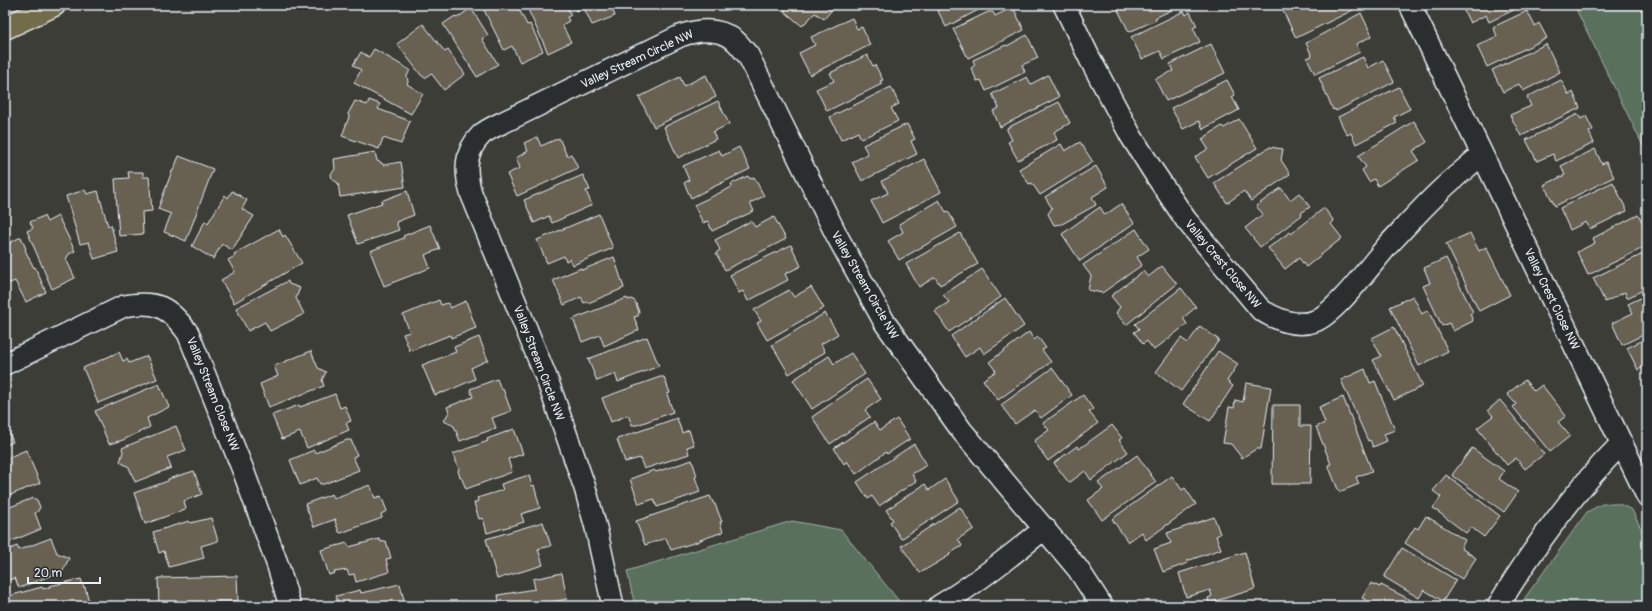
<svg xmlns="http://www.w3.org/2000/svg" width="1652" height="611" font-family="Pangolin,sans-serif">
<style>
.green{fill:#586f5c;stroke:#a0b0aa}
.building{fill:#686151;stroke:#e8f1f8}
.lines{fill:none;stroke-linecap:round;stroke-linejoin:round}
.street-casing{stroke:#e8f1f8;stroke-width:24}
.highway-casing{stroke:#e8f1f8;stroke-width:25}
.street{stroke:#2a2d2e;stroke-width:21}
.highway{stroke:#736c4b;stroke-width:22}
.labels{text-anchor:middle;stroke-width:4;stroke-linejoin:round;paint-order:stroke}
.street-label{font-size:12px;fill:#e8f1f8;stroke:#2a2d2e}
</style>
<rect width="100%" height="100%" fill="#3d3d38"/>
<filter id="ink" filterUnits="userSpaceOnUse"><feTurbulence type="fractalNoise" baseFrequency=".025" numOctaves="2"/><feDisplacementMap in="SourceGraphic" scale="8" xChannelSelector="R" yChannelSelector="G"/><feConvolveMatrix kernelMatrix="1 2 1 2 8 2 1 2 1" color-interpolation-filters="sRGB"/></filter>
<g filter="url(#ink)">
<!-- green -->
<path class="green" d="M1574,5H1640L1647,20V154Z
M1602,504H1619L1632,510L1647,541V606H1519L1587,512Z
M792,521L841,530L903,606H635L627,571Z"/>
<!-- building -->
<path class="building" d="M485,5H517L527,25L530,24L543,51L520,62L512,46L504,50L482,6Z
M526,5H566L571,15L567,17L569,21L562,25L571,42L548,53Z
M573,5H611L615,16L592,25L584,8L576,11Z
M789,5H836L824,19L815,13L802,26L784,11Z
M935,5H986V6L946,27Z
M1128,5H1182L1155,18L1156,20L1129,32L1118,10Z
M1290,5H1353L1355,9L1296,38L1282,9Z
M1461,5H1524L1489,22L1486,15L1470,23Z
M1013,7L1024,30L968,58L953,29L988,12H993L995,16Z
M471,8L488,35L482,39L498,64L477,77L443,24L455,16L457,18Z
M1184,11L1186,15L1190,12L1197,26L1193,28L1200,42L1164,59L1160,51L1142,59L1131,37Z
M1527,11L1535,26L1539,23L1547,38L1487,67L1477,46L1497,36L1493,27Z
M1361,13L1372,36L1356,44L1360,52L1315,74L1307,58L1312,56L1306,43Z
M852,18L857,29L862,27L870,45L810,75L799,53L815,45L811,37Z
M423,24L445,52L448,50L465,74L444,90L431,73L425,78L421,75L397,44Z
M1027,35L1038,58L1022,65L1025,72L986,91L981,80L977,81L971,68L975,65L973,60L1006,45L1007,46Z
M1211,44L1225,73L1166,101L1155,79L1173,71L1170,64Z
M1546,44L1560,72L1523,91L1519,84L1503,92L1492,70Z
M374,49L410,70L407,76L408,82L407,84L423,94L411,114L354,83L361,70L353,65L361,52L369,57Z
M867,55L873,66L875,65L883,80L880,81L882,84L827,111L816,89L834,81L830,73Z
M1363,57L1368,68L1383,60L1394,82L1336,111L1335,109L1333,110L1319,78Z
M706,75L716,97L654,127L639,97L680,77L684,86Z
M1048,75L1059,97L1000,127L993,111L999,108L992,94L1027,77L1031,84Z
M1227,80L1235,95L1232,97L1239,110L1203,129L1199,121L1183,129L1171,108Z
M1561,80L1569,95L1573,92L1580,108L1521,136L1510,115L1531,106L1527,97Z
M891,87L899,104L891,108L898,121L861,139L858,132L841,140L830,117Z
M1399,87L1410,109L1394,117L1397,123L1356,144L1351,133L1347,135L1338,117Z
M369,100L380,104L378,109L410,121L401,144L383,138L379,149L342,136L349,117L348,114L355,101L367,105Z
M718,101L729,124L713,132L716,139L678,158L664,127Z
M1059,102L1070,123L1054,132L1057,140L1018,160L1008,142L1012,140L1007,130V128Z
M1578,114L1581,119L1586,116L1593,130L1589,132L1594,143L1556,161L1553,154L1537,161L1526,140Z
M1239,119L1257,148L1208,178L1195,157L1208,149L1202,139L1222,126L1224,128Z
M1414,121L1427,142L1413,151L1419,160L1378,186L1374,179L1369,182L1362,170L1366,167L1358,156Z
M907,124L915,139L911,141L917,154L862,181L852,162L868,154L863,145Z
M537,137L541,146L559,138L567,156L571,154L578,168L517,196L507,174L520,168L516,158L528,151L524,143Z
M1080,142L1093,162L1040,195L1032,183L1029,184L1019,169L1061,144L1065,151Z
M739,147L750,169L691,198L684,183L689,180L683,166L719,150L722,156Z
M1270,147L1283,149L1281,160L1290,174L1251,201L1244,191L1227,203L1214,183Z
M1595,149L1602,164L1606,162L1614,177L1555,206L1544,185L1565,175L1561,166Z
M375,152L377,161L382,163L383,165L401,162L405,187L340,197L338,183L332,179L331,174L335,169L334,159Z
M179,156L213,169L186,241L164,232L171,214L158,209L172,171H173Z
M924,159L941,192L882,223L871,201L888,193L882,181Z
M1096,166L1108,187L1092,197L1096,205L1062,224L1054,225L1048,214L1052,208L1045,197Z
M128,172H143V177H149L152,211L142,212L143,234L119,236L115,179L129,178Z
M583,175L590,190L586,191L592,205L552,223L549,216L534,223L524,200Z
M748,176L750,179L754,177L764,196L750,203L754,211L712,231L708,221L703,223L694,205L732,187L731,184Z
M1613,182L1627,211L1590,229L1586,222L1570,230L1560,208Z
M1281,188L1290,200L1299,193L1310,207L1301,213L1302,215L1260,247L1245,228L1263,214L1256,206Z
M85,190L87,194L98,191L108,226L111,225L118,252L94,259L89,242L80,244L66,196Z
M232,191L247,200L242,209L254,216L232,250L222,244L213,259L192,246L205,221L208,223L225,195L228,198Z
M407,191L414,215L396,222L399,230L358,244L347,215L382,203L381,201Z
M939,200L946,212L948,211L957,227L899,260L888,241L903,232L899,224Z
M1121,204L1134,223L1080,261L1062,234L1100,207L1105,215Z
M1324,208L1334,221L1331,224L1342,238L1306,267L1299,258L1285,269L1268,248L1290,232L1291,234Z
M599,214L613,248L573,265L570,259L566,261L564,256L547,263L537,240Z
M1638,215L1646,229L1644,230L1647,236V246L1588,275L1577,252L1595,243L1593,238Z
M44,216L47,222L58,216L75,251L69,254L66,259L75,278L52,289L27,231L33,228L30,222Z
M774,217L786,239L725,270L716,253L720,250L715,240L751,221L755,227Z
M430,225L440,249L425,255L430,268L384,286L370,251L404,238L403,236Z
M279,229L283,237L285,235L302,263L234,303L221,280L235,272L228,260L235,256L234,254Z
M1136,229L1149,249L1137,257L1142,265L1102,293L1088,290L1091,276L1083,265Z
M960,233L978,264L940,285L935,277L919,287L906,264Z
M1470,233L1479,251L1486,247L1510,295L1479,311L1446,244Z
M21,237L26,249L25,250L34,268L35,267L46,292L26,302L15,281L5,285V246L10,244L9,243Z
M791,245L801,266L785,274L788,280L748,301L743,291L739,293L730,275Z
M1647,252V288L1627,298L1625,292L1605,302L1593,278Z
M614,257L624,288L588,303L587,302L584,303L581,297L564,305L553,280L581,268L582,270Z
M1446,258L1473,312L1470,314L1473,321L1453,331L1449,323L1442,326L1423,286L1430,283L1424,268Z
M1162,266L1177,284L1126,325L1116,313L1120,307L1111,296L1143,271L1148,277Z
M982,269L1001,297L949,332L935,311L949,302L943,295Z
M288,281L289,284L300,288L296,298L304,314L270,331L265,322L248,331L236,308Z
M811,287L824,308L767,340L757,323L761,321L754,310L789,290L794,297Z
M1181,288L1196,307L1183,318L1187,324L1154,350L1147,341L1143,344L1134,332L1139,329L1135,324Z
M1647,295V333L1622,345L1612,323L1633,313L1628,304Z
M1413,296L1422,314L1428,310L1448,351L1419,366L1390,307Z
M627,298L628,300L631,299L635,301L639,312L638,316L634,317L639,330L604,346L600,335L582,342L573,319Z
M1005,298L1024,326L984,354L980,347L965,357L951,336Z
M439,300L441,305L448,303L450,308L466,301L476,328L451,338L450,335L410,351L403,334L410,332L403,315Z
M825,313L838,334L821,344L825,352L789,374L772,345Z
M1200,326L1219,340L1181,391L1156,372L1181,338L1188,343Z
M1394,327L1423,386L1394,400L1373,360L1381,356L1372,338Z
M1029,332L1034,340L1038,337L1046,348L1042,350L1051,362L998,400L983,380L996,371L989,362Z
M479,337L488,360L471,368L475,379L443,393V392L435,395L422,365L456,352L454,347Z
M647,337L659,366L618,382L615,374L597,381L588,359Z
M1647,338V365L1638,370L1627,348Z
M311,351L318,368L326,372L322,380L324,386L269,407L260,384L278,376L274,366Z
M1218,351L1238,364L1227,381L1233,386L1210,421L1183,404Z
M119,352L123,361L127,359L129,363L147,356L157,379L98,403L83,368Z
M851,353L865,374L812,409L793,380L829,356L834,364Z
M1052,368L1072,395L1041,418L1035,410L1015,424L1001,405Z
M1365,369L1370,383L1375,381L1395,430L1384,434L1387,441L1373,447L1370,440L1368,441L1341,380Z
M660,377H664L670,393L667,394L673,412L637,425H632L628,415L611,422L602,398Z
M497,379L501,389H503L511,411L492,418L496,428L460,441L454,426L444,421L449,412L447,407L473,397L470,389Z
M867,379L881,399L865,410L870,417L830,444L812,417Z
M1525,380L1534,391L1542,385L1566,416L1558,422L1570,436L1550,452L1513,407L1516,404L1507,394Z
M1246,383L1271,387L1261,449H1256L1242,458L1231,444L1223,443L1229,407L1234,408L1235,400L1243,402Z
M159,384L169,407L147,418L150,427L123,440L109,444L95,411Z
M335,394L340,408L345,406L351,421L346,423L349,430L307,448L300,432L282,439L272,415L299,405L300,407Z
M1083,395L1093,409L1089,412L1098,423L1048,461L1034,441L1049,430L1043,423Z
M1343,397L1372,471L1356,477L1359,484L1339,492L1328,465L1331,464L1316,427L1325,423L1319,407Z
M1500,400L1544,454L1525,469L1516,458L1507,465L1477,428L1493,416L1488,410Z
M1273,405H1300V426H1311L1310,484H1272Z
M677,418L682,433L689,430L694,445L687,447L689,454L644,469L640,458L625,462L617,439Z
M897,419L910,439L887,454L886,452L856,474L847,461L844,464L834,448L874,422L880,430Z
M5,424L13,442L5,446Z
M1112,425L1122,438L1119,440L1128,452L1091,480L1085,471L1069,483L1054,463L1077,446L1079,449Z
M176,426L186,450L167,457L171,468L135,482L129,467L120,462L123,452L122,448Z
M514,429L523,454L508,459L512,472L466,489L462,479L460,477L458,471L459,469L453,454L488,441L487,439Z
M347,440H351L357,455L353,457L359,470L324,484H320L317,478L300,485L290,460L314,450L315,453Z
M914,444L927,465L912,474L916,481L879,506L872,496L868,499L857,482Z
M1472,448L1504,471L1499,479L1518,492L1504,512L1452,475Z
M26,450L40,483L5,497V459Z
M1137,455L1156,482L1102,520L1088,500L1103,489L1098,483Z
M692,460L697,476L695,477L700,492L657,507L654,499L639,504L630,479L654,470L656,472Z
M194,471L202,494L184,501L186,509L145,524L134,493L168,481V479Z
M529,475L532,486L534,485L540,508L521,514L524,522L487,533L483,518L479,519L474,503L478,501L477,498L503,490L501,484Z
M1446,475L1500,516L1484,537L1471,527L1466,533L1433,508L1441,497L1433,491Z
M1172,476L1182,490L1185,488L1196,504L1146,540L1142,532L1128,542L1112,519Z
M945,479L959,501L901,539L890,522L893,520L886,510L925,484L929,490Z
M370,485L375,498L381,496L387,511L381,514L382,518L341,533L339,532L335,521L336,519L314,527L305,504L332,494L334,498Z
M710,496L714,504H715L722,522H720L723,532L700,540V541L671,550L666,538L645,545L636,521Z
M33,498L37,500L40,507L38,511L35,513L41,529L7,543V544L5,545V509Z
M960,507L974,529L958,539L962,546L949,554L950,555L920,573L901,546Z
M1426,516L1465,540L1461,548L1476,558L1462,579L1405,543L1415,527L1418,529Z
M1214,517L1220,534L1216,536L1221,549L1187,561L1188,563L1163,572L1154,549L1171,543L1167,533Z
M211,518L218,541L201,546L204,558L169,567L164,551L159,553L153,532L189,521L190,523Z
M543,522L551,546L538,549L543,565L497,579L486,539Z
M51,538L57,553L69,558L63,571L19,588L15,578L5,581V551L17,546L19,550Z
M379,539L381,542L386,541L391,558L386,559L389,572L356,582L354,574L349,575L347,570L334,572L335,573L329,575L321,550L347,543L349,547Z
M1402,548L1456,580L1443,601L1424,590L1419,598L1384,577Z
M1245,552L1255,589L1209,603L1208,598L1212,596L1210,590L1186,597L1179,573Z
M562,573L567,599L551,602L552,606H500L498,595L535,589L533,579Z
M237,576L238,601H218V606H159L158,578Z
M81,579L84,588L85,587L90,605L88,606H5V597L42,587L43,589L50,587L49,586Z
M1371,583L1380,587L1381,585L1419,604L1418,606H1365L1368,601L1362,598Z
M400,584L404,600L407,602L409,606H339L336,596L360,590L361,593Z"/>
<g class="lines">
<!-- street casing -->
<g class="street-casing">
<path id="street" d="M1064,5L1090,59L1131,136L1153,171L1186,220L1261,310C1277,320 1296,328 1315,321C1337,312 1372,263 1389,244C1406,226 1422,208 1440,191C1453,178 1468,167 1481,155
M1410,5L1647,496
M5,364L124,306C157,300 169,307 188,333L243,470L278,566L290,606
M613,606L596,528L585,488L548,382L471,193C465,172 464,152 481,135C487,129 500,124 508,120L680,36C697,30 717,27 733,39C739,43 743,50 748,55L837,236L885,323L962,431L1078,569L1102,606
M939,606C977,583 1011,556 1045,528
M1498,606C1533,548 1574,491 1622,443"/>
</g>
<!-- highway casing -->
<g class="highway-casing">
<path id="highway" d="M5,28L54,5"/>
</g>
<!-- street -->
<use href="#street" class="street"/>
<!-- highway -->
<use href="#highway" class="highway"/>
</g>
</g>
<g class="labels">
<!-- street labels -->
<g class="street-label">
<text transform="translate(637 59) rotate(-25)" y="4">Valley Stream Circle NW</text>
<text transform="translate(1223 264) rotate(50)" y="4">Valley Crest Close NW</text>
<text transform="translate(865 285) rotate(60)" y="4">Valley Stream Circle NW</text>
<text transform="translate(1552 299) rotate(64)" y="4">Valley Crest Close NW</text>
<text transform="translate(539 363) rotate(69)" y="4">Valley Stream Circle NW</text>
<text transform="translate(213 394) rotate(68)" y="4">Valley Stream Close NW</text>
</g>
</g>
<!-- margin -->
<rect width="1652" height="611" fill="none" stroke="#2a2d2e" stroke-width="20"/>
<rect x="10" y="10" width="1632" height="591" fill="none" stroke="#e8f1f8" stroke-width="1.5" filter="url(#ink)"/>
<!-- scale -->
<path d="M28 577v6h72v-6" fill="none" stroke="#e8f1f8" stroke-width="2"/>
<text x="34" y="577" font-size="12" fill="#e8f1f8" stroke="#2a2d2e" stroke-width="3" paint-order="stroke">20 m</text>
</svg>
